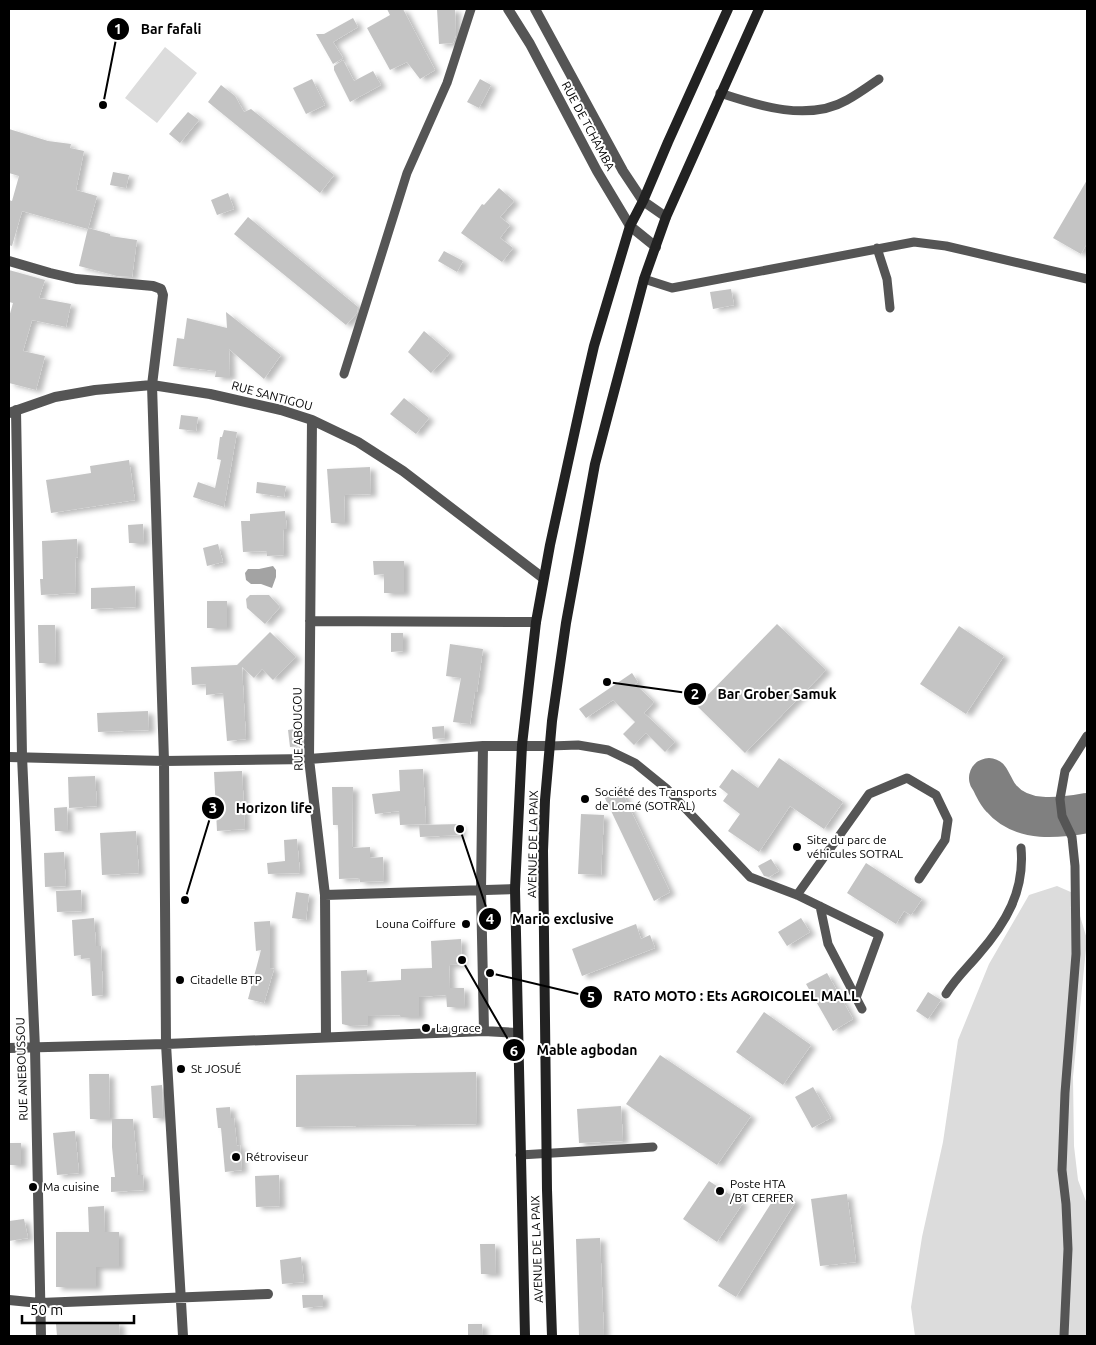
<svg xmlns="http://www.w3.org/2000/svg" width="1096" height="1345" font-family="Ubuntu,sans-serif">
<style>
.green{fill:#dcdcdc}
.water{fill:#a3a3a3}
.lines{fill:none;stroke-linecap:round;stroke-linejoin:round}
.taxiway{stroke:#808080;stroke-width:40}
.building{fill:#c4c4c4;filter:url(#shadow)}
.service{stroke:#555;stroke-width:9}
.minor{stroke:#555;stroke-width:10}
.tertiary{stroke:#555;stroke-width:10}
.secondary{stroke:#222;stroke-width:10}
.poi-dot{fill:#000;stroke:#fff;stroke-width:2}
.labels{text-anchor:middle;stroke-width:4;stroke-linejoin:round;paint-order:stroke}
.street-label{font-size:12px;fill:#000;stroke:#fff}
.poi-label{font-size:12px;fill:#000;stroke:#fff;text-anchor:start}
.leader{fill:none;stroke:#000;stroke-width:2}
.callout-dot{fill:#000;stroke:#fff;stroke-width:2}
.mark-label{font-size:15px;text-anchor:middle;font-weight:bold;fill:#fff}
.callout-label{font-size:14px;text-anchor:middle;font-weight:bold;fill:#000;stroke:#fff;stroke-width:4;stroke-linejoin:round;paint-order:stroke}
</style>
<defs>
<filter id="shadow"><feDropShadow dx="5.5" dy="3" stdDeviation="2.5" flood-color="#0004"/></filter>
</defs>
<rect width="100%" height="100%" fill="#fff"/>
<!-- green -->
<path class="green" d="M165,47L197,73L157,123L125,98Z
M1057,886L1073,893L1087,939L1073,1077L1074,1146L1078,1180L1087,1204V1336H915L911,1307L922,1237L943,1142L958,1040L989,964L1029,895Z"/>
<!-- water -->
<path class="water" d="M273,566L276,570V577L272,588L261,584H251L246,580L245,573L248,569H259Z"/>
<g class="lines">
<!-- taxiway -->
<path class="taxiway" d="M989,778C993,784 996,793 1001,798C1022,823 1059,818 1087,813"/>
</g>
<!-- building -->
<path class="building" d="M387,9H403L435,70L420,79L407,62L390,70L367,28L390,15Z
M437,9H455L456,35L453,43L439,44Z
M353,18L358,27L333,42L343,58L333,64L316,34H324Z
M343,60L354,81L373,71L381,85L350,102L334,70V66Z
M312,79L325,105L306,114L293,88Z
M480,79L491,85L479,108L467,102Z
M221,85L235,96L244,112L251,109L334,175L320,193L208,102Z
M188,112L199,120L180,143L169,134Z
M9,129L48,141L71,144L70,148L84,151L76,190L97,196L88,229L22,211L12,246L9,245V200L12,201L19,176L9,173Z
M113,172L129,175L126,188L110,185Z
M1087,180V243L1081,254L1053,238Z
M499,188L514,201L500,217L510,225L500,238L513,248L502,262L461,233L482,204L484,205Z
M228,193L234,209L217,215L211,200Z
M248,217L358,307L357,313L346,325L234,234Z
M88,228L110,234V236L137,240L132,277L117,276L79,266Z
M444,251L463,261L457,272L438,261Z
M9,270L45,280L39,298L71,304L66,327L32,320L23,351L45,356L36,390L9,383V317L13,303L9,302Z
M731,289L734,305L713,309L710,292Z
M226,312L281,355L264,379L229,349L230,377H215L216,371L173,366L177,338L184,339L187,318L227,328Z
M424,331L450,353L431,373L408,352Z
M404,398L429,418L416,434L390,414Z
M181,415L198,417L196,431L179,429Z
M224,430L237,432L224,507L193,497L198,482L215,488L221,460L217,459L220,437H222Z
M129,460L135,500L51,513L46,480L91,473L90,466Z
M370,467L371,494L344,495L345,523H331L327,469Z
M257,482L286,486L284,497L256,493Z
M285,511L287,529H283L284,555L267,556V551L243,552L241,521H250V514Z
M143,524L144,543H129L128,525Z
M77,539L78,557L75,558L76,593L41,595L40,579H43L42,541Z
M218,544L223,562L207,566L203,548Z
M373,561H404V593H384V574L374,575Z
M135,586L136,607L91,609V588Z
M250,595H269L280,607L265,624L247,608L246,599Z
M207,601H227V628H207Z
M777,624L826,670L745,753L697,706Z
M38,625H55L56,663H39Z
M959,626L1004,656L966,714L920,684Z
M270,632L296,657L273,680L262,669L254,678L242,667L246,739L227,741L223,693L206,695V684L192,685L191,667L237,665Z
M391,633H403V651L391,652Z
M450,644L483,649L477,692H475L470,724L453,722L461,678L446,676Z
M632,673L638,682L635,684L654,702L644,713L675,742L665,752L646,733L634,745L623,734L635,722L613,700L586,718L579,709Z
M148,711L149,730L98,732L97,713Z
M444,726L445,738L433,739L432,727Z
M300,728L301,746L290,747L288,730Z
M779,758L843,802L824,829L790,806L759,852L728,831L740,814L723,801L728,794L719,787L732,769L758,788Z
M423,769L426,824L400,825L399,811L375,814L372,794L400,791L399,770Z
M242,771L245,829L217,831L214,772Z
M95,776L97,806L69,808L68,777Z
M619,786L670,892L654,901L603,794Z
M332,787H353L352,848L370,847V858L383,857L384,881L360,882L359,878L339,879L338,825H333Z
M67,807L68,831H55L54,808Z
M581,814L604,815L601,875L578,874Z
M460,824V835L420,837L419,825Z
M136,831L139,873L102,875L100,833Z
M297,839L300,873L268,874L267,863L285,861L284,840Z
M64,852L66,886L45,887L44,853Z
M771,859L779,871L769,877L764,876L758,866Z
M866,863L922,899L911,915L904,911L896,924L847,893Z
M81,890L82,911L57,912L56,891Z
M296,892L309,894L306,920L292,918Z
M94,918L96,946H101L103,995L92,996L90,958L81,959V955L74,956L72,920Z
M801,918L810,932L787,946L778,932Z
M270,921V968L274,969L264,1003L248,999L261,950L256,951L254,922Z
M636,924L641,939L650,935L655,948L582,976L572,949Z
M461,939L462,964L449,965L450,988H464L465,1007H447L446,995L419,997V1017H401V1015L368,1016V1025L350,1026L342,1024L341,971L367,970V982L401,980V969L432,968L431,941Z
M827,973L853,1019L833,1031L806,984Z
M928,992L941,1000L928,1019L916,1011Z
M764,1012L811,1045L783,1085L736,1052Z
M660,1055L751,1116L717,1165L626,1104Z
M476,1072L477,1124L296,1127V1075Z
M89,1074H109L110,1119H90Z
M162,1085L163,1118H153L151,1086Z
M813,1087L831,1118L812,1128L795,1097Z
M621,1106L623,1141L579,1143L577,1109Z
M230,1107L231,1118H234L237,1146L240,1145L242,1170L225,1172L221,1128H218L216,1108Z
M112,1119H133L138,1175H143L144,1190L111,1192V1177H115L112,1147Z
M75,1131L79,1173L57,1175L53,1133Z
M9,1143H21V1165H9Z
M279,1175L280,1206L256,1207L255,1176Z
M709,1181L743,1203L717,1242L683,1219Z
M779,1191L796,1201L736,1297L718,1286Z
M847,1194L856,1262L820,1266L811,1199Z
M104,1206L105,1232H119V1267H96V1287H56V1232H89L88,1207Z
M24,1219L28,1238L9,1241V1221Z
M600,1238L604,1336H579L576,1239Z
M480,1244H495L496,1274H481Z
M301,1257L304,1282L282,1284L280,1260Z
M302,1295H323V1306L303,1308Z
M88,1322V1324L119,1322L120,1336H57L56,1324Z
M468,1324H482L483,1336H468Z"/>
<g class="lines">
<!-- service -->
<path class="service" d="M720,93C759,106 809,122 847,100C858,94 869,86 879,79
M877,248L887,279L890,308
M644,279L672,288L914,242L946,246L1087,279
M344,374L407,173L447,83L471,9
M550,746L578,745L608,750L635,763L667,789L750,877L797,895L879,935L856,998
M797,895L869,794L907,778L936,795L948,820L945,840L919,879
M820,906L828,944L862,1009
M946,994C955,979 967,968 978,955C1006,923 1025,891 1021,848
M520,1155L653,1147
M1064,1336L1068,1249L1066,1204L1062,1170L1065,1093L1076,954L1075,866L1072,837L1062,816L1060,799L1065,771L1087,736"/>
<!-- minor -->
<path class="minor" d="M9,261L50,273L76,279L153,286L161,289L163,295L152,385L164,761L166,1044L183,1336
M16,410L22,756L35,1048L41,1336
M9,413L55,397L95,390L152,385L210,394L281,410L312,420L358,442L403,471L543,578
M312,420L309,759L325,895L326,1037
M310,621L536,622
M483,746L481,890L484,1031
M9,757L164,761L309,759L483,746H550
M325,895L515,889
M9,1048L166,1044L484,1031L517,1033
M9,1300L40,1303L268,1294"/>
<!-- tertiary -->
<path class="tertiary" d="M508,9L530,44L597,171L630,226L656,247
M535,9L623,171L643,201L666,217"/>
<!-- secondary -->
<path class="secondary" d="M525,1336L515,889L522,745L536,622L550,545L584,389L594,346L630,226L643,201L668,142L728,9
M552,1336L547,1190L543,851L545,800L552,721L566,623L595,464L610,407L644,279L666,217L759,9"/>
</g>
<!-- markers -->
<g class="poi-dot">
<circle cx="585" cy="799" r="5"/>
<circle cx="797" cy="847" r="5"/>
<circle cx="466" cy="924" r="5"/>
<circle cx="180" cy="980" r="5"/>
<circle cx="426" cy="1028" r="5"/>
<circle cx="181" cy="1069" r="5"/>
<circle cx="236" cy="1157" r="5"/>
<circle cx="33" cy="1187" r="5"/>
<circle cx="720" cy="1191" r="5"/>
</g>
<g class="labels">
<!-- street labels -->
<g class="street-label">
<text transform="translate(588 126) rotate(62)" y="4">RUE DE TCHAMBA</text>
<text transform="translate(272 396) rotate(15)" y="4">RUE SANTIGOU</text>
<text transform="translate(298 729) rotate(-91)" y="4">RUE ABOUGOU</text>
<text transform="translate(533 844) rotate(-89)" y="4">AVENUE DE LA PAIX</text>
<text transform="translate(22 1069) rotate(-92)" y="4">RUE ANEBOUSSOU</text>
<text transform="translate(537 1249) rotate(-92)" y="4">AVENUE DE LA PAIX</text>
</g>
<!-- poi labels -->
<g class="poi-label">
<text x="595" y="796">Société des Transports<tspan x="595" dy="14">de Lomé (SOTRAL)</tspan></text>
<text x="807" y="844">Site du parc de<tspan x="807" dy="14">véhicules SOTRAL</tspan></text>
<text x="456" y="928" text-anchor="end">Louna Coiffure</text>
<text x="190" y="984">Citadelle BTP</text>
<text x="436" y="1032">La grace</text>
<text x="191" y="1073">St JOSUÉ</text>
<text x="246" y="1161">Rétroviseur</text>
<text x="730" y="1188">Poste HTA<tspan x="730" dy="14">/BT CERFER</tspan></text>
<text x="43" y="1191">Ma cuisine</text>
</g>
</g>
<!-- callouts -->
<path class="leader" d="M103 105L118 29M607 682L695 694M185 900L213 808M460 829L490 919M490 973L591 997M462 960L514 1050"/>
<g class="callout-dot">
<circle cx="103" cy="105" r="5"/>
<circle cx="607" cy="682" r="5"/>
<circle cx="185" cy="900" r="5"/>
<circle cx="460" cy="829" r="5"/>
<circle cx="490" cy="973" r="5"/>
<circle cx="462" cy="960" r="5"/>
<circle cx="118" cy="29" r="12"/>
<circle cx="695" cy="694" r="12"/>
<circle cx="213" cy="808" r="12"/>
<circle cx="490" cy="919" r="12"/>
<circle cx="591" cy="997" r="12"/>
<circle cx="514" cy="1050" r="12"/>
</g>
<g class="mark-label">
<text x="118" y="34">1</text>
<text x="695" y="699">2</text>
<text x="213" y="813">3</text>
<text x="490" y="924">4</text>
<text x="591" y="1002">5</text>
<text x="514" y="1056">6</text>
</g>
<g class="callout-label">
<text x="171" y="34">Bar fafali</text>
<text x="777" y="699">Bar Grober Samuk</text>
<text x="274" y="813">Horizon life</text>
<text x="563" y="924">Mario exclusive</text>
<text x="736" y="1001">RATO MOTO : Ets AGROICOLEL MALL</text>
<text x="587" y="1055">Mable agbodan</text>
</g>
<!-- border -->
<rect width="1096" height="1345" fill="none" stroke="#000000" stroke-width="20"/>
<!-- scale -->
<path d="M22 1315v8h112v-8" fill="none" stroke="#000000" stroke-width="2.5"/>
<text x="30" y="1315" font-size="15" fill="#000000" stroke="#ffffff" stroke-width="4" paint-order="stroke">50 m</text>
</svg>
